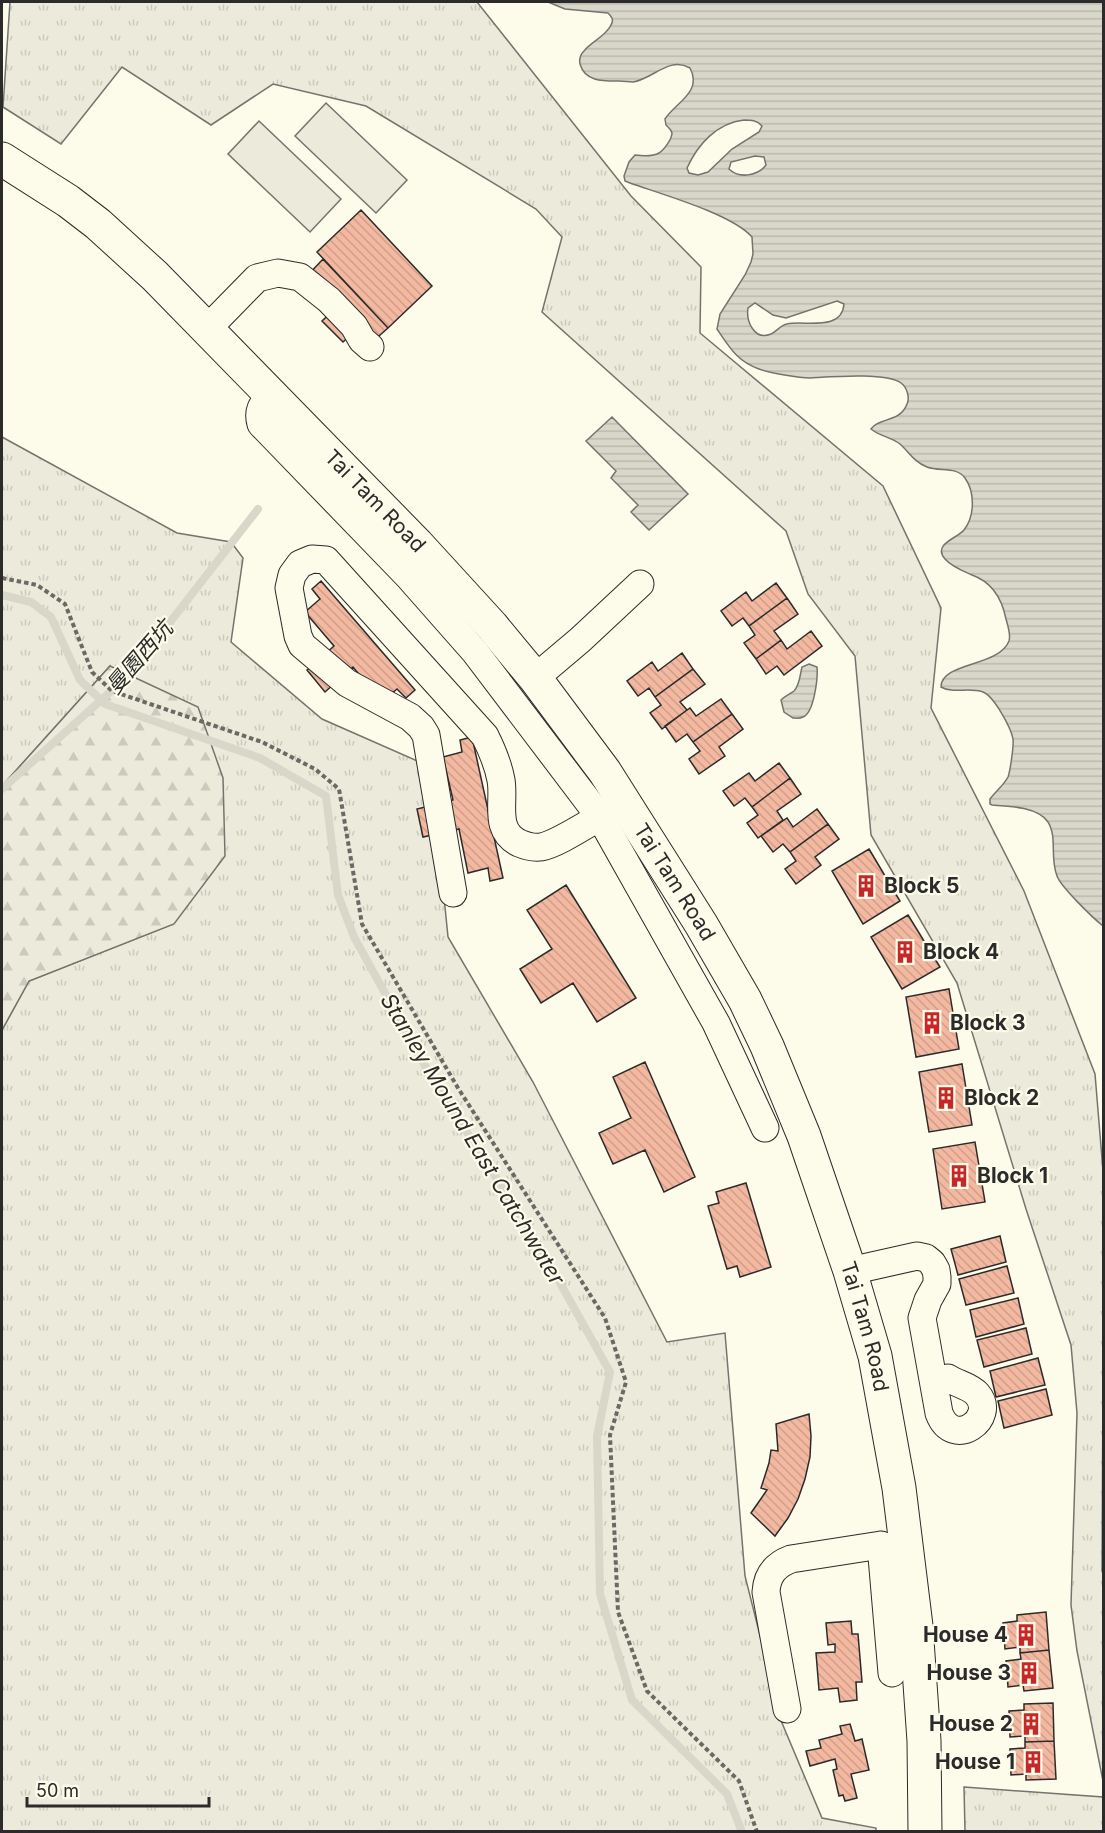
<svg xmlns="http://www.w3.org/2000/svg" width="1105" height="1833" font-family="Inter,'Noto Sans TC',sans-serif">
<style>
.grass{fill:url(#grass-tufts);stroke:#74746e;stroke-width:1.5}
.forest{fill:url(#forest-firs);stroke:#74746e;stroke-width:1.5}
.garden{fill:#ecebdb;stroke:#74746e;stroke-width:1.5}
.water{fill:url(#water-rules);stroke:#74746e;stroke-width:1.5;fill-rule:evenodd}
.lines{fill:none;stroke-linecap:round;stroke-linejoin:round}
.stream{stroke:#d8d7c9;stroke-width:8}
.building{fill:url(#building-back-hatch);stroke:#2b2b2b;stroke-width:1.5}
.minor-casing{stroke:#2b2b2b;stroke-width:29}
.major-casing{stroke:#2b2b2b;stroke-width:35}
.path{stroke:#6a6964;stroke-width:4;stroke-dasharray:4.5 3;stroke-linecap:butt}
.minor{stroke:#fdfbea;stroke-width:27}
.major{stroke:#fdfbea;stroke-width:33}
.labels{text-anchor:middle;stroke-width:4.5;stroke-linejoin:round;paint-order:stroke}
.street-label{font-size:21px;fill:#2b2b2b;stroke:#fdfbea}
.poi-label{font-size:21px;font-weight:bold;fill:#2b2b2b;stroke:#fdfbea;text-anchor:start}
.water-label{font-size:22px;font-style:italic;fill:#2b2b2b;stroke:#fdfbea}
</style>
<defs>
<pattern id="grass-tufts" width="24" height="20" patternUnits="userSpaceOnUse" patternTransform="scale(1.5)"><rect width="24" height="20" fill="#ecebdb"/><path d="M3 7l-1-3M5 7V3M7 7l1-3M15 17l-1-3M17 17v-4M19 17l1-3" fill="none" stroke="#cbcabc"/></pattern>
<pattern id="forest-firs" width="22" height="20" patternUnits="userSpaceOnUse" patternTransform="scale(1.5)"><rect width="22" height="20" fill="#ecebdb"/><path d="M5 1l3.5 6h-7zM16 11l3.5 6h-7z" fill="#cbcabc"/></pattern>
<pattern id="water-rules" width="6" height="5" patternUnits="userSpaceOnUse" patternTransform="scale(1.5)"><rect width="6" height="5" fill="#d8d7c9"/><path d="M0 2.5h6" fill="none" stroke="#bab9ad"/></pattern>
<pattern id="building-back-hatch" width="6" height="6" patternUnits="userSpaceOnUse" patternTransform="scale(1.5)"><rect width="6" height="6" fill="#f2b8a0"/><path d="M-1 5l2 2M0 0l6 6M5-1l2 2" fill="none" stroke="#d09e8a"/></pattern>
</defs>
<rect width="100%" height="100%" fill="#fdfbea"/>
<!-- grass -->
<path class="grass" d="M10,2H477L631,196L701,267L700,333L883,486L941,608L931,708L1024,891L1095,1074L1104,1183L1102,1571L1104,1576L1103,1781L1077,1651L1071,1605L1077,1413L1071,1345L1026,1209L957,983L871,835L855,656L808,594L786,531L542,312L562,237L536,209L366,106L273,84L211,125L122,67L61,144L3,107Z
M2,437L177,533L231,542L243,558L231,642L322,719L431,767L448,937L533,1082L667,1342L725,1333L745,1576L782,1723L822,1818L876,1828V1831H2V1030L29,981L173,924L110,666L2,786Z
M964,1787L1103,1797V1831H965Z"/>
<!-- forest -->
<path class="forest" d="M110,666L198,707L223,778L225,856L174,924L29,981L2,1030V786Z"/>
<!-- garden -->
<path class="garden" d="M326,103L407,180L376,213L295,136Z
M259,121L341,199L310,232L228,154Z"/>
<!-- water -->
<path class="water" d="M548,2H1103V926C1093,918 1061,887 1057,876C1052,863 1054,852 1053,840C1053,835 1051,826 1048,822C1038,807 1009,806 992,805L990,804V799C995,792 1004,785 1008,777C1010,772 1014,745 1013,739C1011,728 994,696 983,692C969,687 953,694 941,687C941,662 999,667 1009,641C1011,635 1008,626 1006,619C1002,599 992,582 972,575C963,571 952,567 945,559C932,544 958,538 964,530C975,516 975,492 965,478C956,466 940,472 927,467C914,462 909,452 900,444C891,437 879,436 871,429C879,417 900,423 907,404C910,398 907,387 901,383C886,372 829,377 810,378C800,378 769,373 759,369C737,361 730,348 717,329L720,314L745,275L751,262L753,254L752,237C732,214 661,194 630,183L625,181L624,176L629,162L635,155C643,156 652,157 659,153C664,150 672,139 672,133C671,129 669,128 666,125L665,119C675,103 703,92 690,68C669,56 653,79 633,82C629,82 624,81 619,81C604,81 585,82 580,64C579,59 581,54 584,51C591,42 606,36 611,25C614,20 612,17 608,13L565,9ZM744,120C751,120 757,120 762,126L759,132L732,149L708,172L698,175L689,173L687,168C698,144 717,123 744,120ZM755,156L764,157L766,165C758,176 739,179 729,169L731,162ZM837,301L844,304C842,332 804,320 787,324C781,325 777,331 771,334C754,341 746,321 748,308L755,303L773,315L786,318Z
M612,417L688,494L649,530L631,512L638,505L611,478L616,471L586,441Z
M809,664L817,667C818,678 814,713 803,717C799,719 796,718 793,718L784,712L781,700C785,696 790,694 794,691C800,685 800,674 802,667Z"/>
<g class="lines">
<!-- stream -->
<path class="stream" d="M2,595L31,602L51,617L80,680L105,704L260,758L326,796L338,895L354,937L428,1071L537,1242L610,1372L597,1436L600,1594L632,1700L727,1794L742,1832
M2,789L129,675L258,509"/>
</g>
<!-- building -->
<path class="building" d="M361,210L432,286L388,328L317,252Z
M323,259L388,328L371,343L357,329L343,342L322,321L337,307L307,276Z
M321,581L415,690L406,698L397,689L382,702L353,667L325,692L307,670L334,646L305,612L320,599L312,589Z
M776,583L787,598L749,626L743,618L732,626L721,611L746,592L752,601Z
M787,598L798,614L774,631L781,640L756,659L744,643L755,635L749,626Z
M811,631L822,646L784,675L777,666L766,674L756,659L781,640L787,649Z
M682,653L693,669L655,697L649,688L638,696L627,681L652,662L658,671Z
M693,669L705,684L680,702L687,710L662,729L650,713L661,705L655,697Z
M721,699L732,714L693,742L687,734L676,742L665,726L690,708L696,716Z
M732,714L743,729L719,747L725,756L699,774L689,759L700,751L693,742Z
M472,737L503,878L490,881L488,868L468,873L459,829L423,837L417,809L453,800L443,757L462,752L460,740Z
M779,763L790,778L752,807L745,798L734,806L723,791L749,773L755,781Z
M790,778L801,794L777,811L783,820L758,838L747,823L758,815L752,807Z
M817,809L828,824L790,852L783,844L773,852L761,836L787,818L793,827Z
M828,824L839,839L815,857L821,865L796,884L785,869L796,861L790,852Z
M869,849L900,901L863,924L832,871Z
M566,885L636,998L597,1022L573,983L541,1003L520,969L552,949L527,910Z
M908,915L940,967L902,989L871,937Z
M949,989L959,1049L916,1057L906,997Z
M645,1062L695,1177L664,1192L645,1150L613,1164L599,1133L631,1118L613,1077Z
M962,1064L972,1125L929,1132L919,1072Z
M975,1142L985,1202L942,1209L933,1149Z
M746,1183L771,1267L740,1277L737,1266L727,1269L708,1206L719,1203L716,1192Z
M1000,1236L1006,1262L958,1275L951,1249Z
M1007,1266L1014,1293L966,1305L959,1279Z
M1018,1298L1024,1324L976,1337L970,1310Z
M1026,1328L1032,1354L984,1367L977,1340Z
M1038,1358L1045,1385L996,1397L990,1371Z
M1046,1389L1052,1415L1004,1428L998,1401Z
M809,1414L811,1436L810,1457L805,1479L798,1499L788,1518L775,1536L751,1513L767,1490L761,1488L769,1463L771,1450L778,1451L776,1424Z
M1046,1612L1049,1650L1020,1653V1647L1005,1649L1003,1623L1017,1621V1615Z
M851,1621L852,1634H858L862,1682H856L857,1700L840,1702L838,1688L819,1690L816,1653L835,1652V1644L828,1645L826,1623Z
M1049,1650L1053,1688L1024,1691L1023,1685L1008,1687L1006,1661L1021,1659L1020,1653Z
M1053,1703L1054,1741L1025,1742V1736L1010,1737L1009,1711L1024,1710V1704Z
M850,1724L855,1741L862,1739L869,1770L851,1774L857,1798L845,1801L843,1795L839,1796L833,1770L837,1769L835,1759L810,1766L806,1751L821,1748L819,1740L842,1734L840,1726Z
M1054,1741L1056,1779L1026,1780V1774L1011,1775L1010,1749L1025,1748V1742Z"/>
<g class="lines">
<!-- minor casing -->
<g class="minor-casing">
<path id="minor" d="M208,328L257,278L278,273L300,277L329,300L354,326L362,340L370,347
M272,394C262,405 257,410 261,424L408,576L475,652L600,817L614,810
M535,678L580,640L640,584
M453,893L426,735L421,727L410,717L347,683L302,645L298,636L289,588L292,575L300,564L312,559L326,560L485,736C492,750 498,764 501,780C505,802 493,830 519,843C526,846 534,848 541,847C557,844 585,825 600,817L716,1023L765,1128
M850,1271L917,1256L926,1258L932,1263L936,1270L937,1277V1284L928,1300L922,1318L939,1413C953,1451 998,1418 977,1394C970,1386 957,1384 948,1378
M881,1545L892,1673
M787,1709L766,1592C767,1575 775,1565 791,1559L881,1545L908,1554"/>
</g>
<!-- major casing -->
<g class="major-casing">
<g id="major">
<path id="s1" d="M2,159L68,201L98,224L155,276L417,544L492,626L535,678L605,772L701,924L745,1000L767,1046L804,1136L850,1271L875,1356L899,1488L916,1626L924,1741L925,1832"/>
</g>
</g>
<!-- path -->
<path class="path" d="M2,578L37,585L65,604L92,672L112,691L262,742L315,769L339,789L362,924L458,1088L605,1318L626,1382L610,1435L618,1612L647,1691L739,1781L757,1832"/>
<!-- minor -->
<use href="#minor" class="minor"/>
<!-- major -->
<use href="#major" class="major"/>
</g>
<!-- icons -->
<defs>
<g id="building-bare" transform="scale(1.8)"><path d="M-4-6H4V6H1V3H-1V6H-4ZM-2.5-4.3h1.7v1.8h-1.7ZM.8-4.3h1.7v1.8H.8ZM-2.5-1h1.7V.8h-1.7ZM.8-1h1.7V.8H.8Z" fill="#c62828" stroke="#fdfbea" stroke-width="2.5" paint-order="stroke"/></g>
</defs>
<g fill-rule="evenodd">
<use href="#building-bare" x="866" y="886"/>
<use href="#building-bare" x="905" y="952"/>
<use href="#building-bare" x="932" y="1023"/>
<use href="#building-bare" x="946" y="1098"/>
<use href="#building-bare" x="959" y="1176"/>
<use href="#building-bare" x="1026" y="1635"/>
<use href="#building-bare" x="1029" y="1673"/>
<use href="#building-bare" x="1031" y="1724"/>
<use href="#building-bare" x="1033" y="1762"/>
</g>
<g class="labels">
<!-- street labels -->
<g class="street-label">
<text dy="7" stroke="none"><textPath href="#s1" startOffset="508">Tai Tam Road</textPath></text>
<text dy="7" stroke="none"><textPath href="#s1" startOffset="994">Tai Tam Road</textPath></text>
<text dy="7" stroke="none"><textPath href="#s1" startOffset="1480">Tai Tam Road</textPath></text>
</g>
<!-- poi labels -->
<g class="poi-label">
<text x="884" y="893">Block 5</text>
<text x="923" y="959">Block 4</text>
<text x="950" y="1030">Block 3</text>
<text x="964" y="1105">Block 2</text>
<text x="977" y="1183">Block 1</text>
<text x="1008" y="1642" text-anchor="end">House 4</text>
<text x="1011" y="1680" text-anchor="end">House 3</text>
<text x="1013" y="1731" text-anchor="end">House 2</text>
<text x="1015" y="1769" text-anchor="end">House 1</text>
</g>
<!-- water labels -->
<g class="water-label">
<text transform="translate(139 657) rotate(-49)" y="8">曼園西坑</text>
<text transform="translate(473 1139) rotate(59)" y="8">Stanley Mound East Catchwater</text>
</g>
</g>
<!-- border -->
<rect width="1105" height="1833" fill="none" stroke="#2b2b2b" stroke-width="6"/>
<!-- scale -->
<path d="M27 1797v9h182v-9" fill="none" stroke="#2b2b2b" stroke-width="3"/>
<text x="36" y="1797" font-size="18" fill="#2b2b2b" stroke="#fdfbea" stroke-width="4.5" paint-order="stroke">50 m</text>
</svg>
